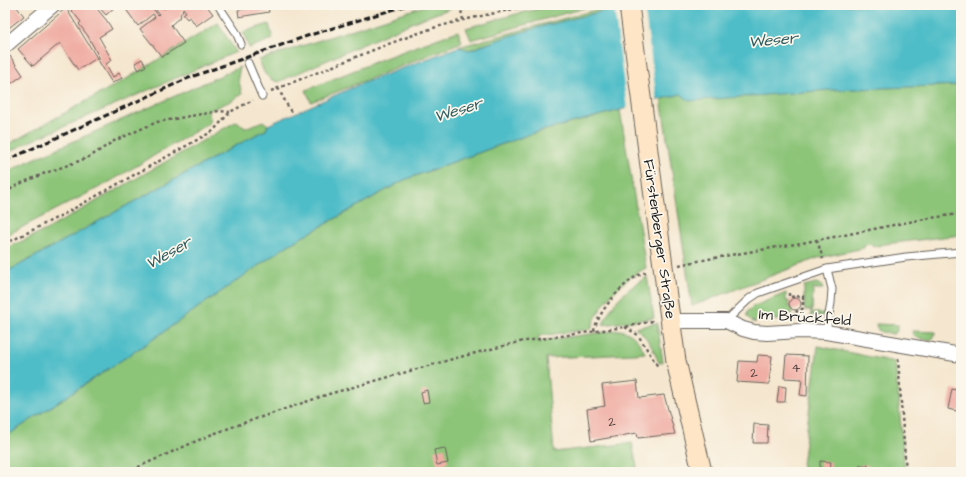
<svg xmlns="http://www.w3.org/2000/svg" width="966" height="477" font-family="'Architects Daughter',sans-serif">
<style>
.green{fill:#8cc478;stroke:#54704a}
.water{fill:#50bdc8;stroke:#366c72}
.pier{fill:#f5e7cf}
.building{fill:#f0aea4}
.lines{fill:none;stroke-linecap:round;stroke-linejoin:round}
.lane-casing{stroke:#68635b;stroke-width:9}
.street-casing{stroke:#68635b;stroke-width:16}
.secondary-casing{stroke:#68635b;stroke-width:21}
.path{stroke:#68635b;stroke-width:2.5;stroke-dasharray:3 3;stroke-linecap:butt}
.lane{stroke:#fff;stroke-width:7}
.street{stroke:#fff;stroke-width:14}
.secondary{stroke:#fde5c5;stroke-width:19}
.rail{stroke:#1c1c1c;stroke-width:3;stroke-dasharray:6 3;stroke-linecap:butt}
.secondary-bridge-casing{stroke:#68635b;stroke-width:21;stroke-linecap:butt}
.secondary-bridge{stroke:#fde5c5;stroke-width:19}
.labels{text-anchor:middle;stroke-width:3.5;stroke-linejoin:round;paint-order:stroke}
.number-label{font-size:13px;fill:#51403e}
.street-label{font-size:15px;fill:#1c1c1c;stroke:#fbf7ec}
.water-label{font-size:16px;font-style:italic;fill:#315c61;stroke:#fbf7ec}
</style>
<rect width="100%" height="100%" fill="#fbf7ec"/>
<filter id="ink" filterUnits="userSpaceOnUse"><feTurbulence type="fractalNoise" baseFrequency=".025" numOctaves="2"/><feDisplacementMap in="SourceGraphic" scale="8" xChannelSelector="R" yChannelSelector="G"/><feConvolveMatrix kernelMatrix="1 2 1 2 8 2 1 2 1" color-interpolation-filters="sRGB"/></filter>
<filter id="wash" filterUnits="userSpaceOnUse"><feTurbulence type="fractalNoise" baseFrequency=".012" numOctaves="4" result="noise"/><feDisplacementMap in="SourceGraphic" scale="16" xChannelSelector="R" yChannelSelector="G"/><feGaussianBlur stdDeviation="0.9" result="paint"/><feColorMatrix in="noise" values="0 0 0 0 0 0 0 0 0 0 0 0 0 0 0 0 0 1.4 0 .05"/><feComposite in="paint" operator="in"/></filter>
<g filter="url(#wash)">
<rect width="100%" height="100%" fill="#f5e7cf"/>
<!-- green -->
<path class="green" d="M427,5H460L418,20L278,82C265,78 264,73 259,60Z
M557,5H595L471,40L466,28L516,14Z
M613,5H634L603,11L540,27L506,37L469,50L458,47Z
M218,23L236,52L31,141L5,154V146L128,78Z
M269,24L273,39L249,48L243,32Z
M458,31L462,42L311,102L306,90L382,59Z
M240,67L238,77L242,94L231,101L208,111L211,121L206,125L106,184L5,236V173L27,162Z
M961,85V235L885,244L873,247L872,244L864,245V248L818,258L692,306L661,98L681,94Z
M620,110L646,268C622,280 600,303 591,329L539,336L538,341L620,330C633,333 639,341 645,353L634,354L546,358L554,452L632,443L638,472H5V437L146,344L288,245L404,180L530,134Z
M237,121L245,128L263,121L268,125L266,130L261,132L144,196L16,267L5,272V249L46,230Z
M647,277L654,318L603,325C611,302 627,289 647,277Z
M816,283L821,285L823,289H813L812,313H824L823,316H811V310H805L804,308V286Z
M786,293V301H789V307L792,309L791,318L782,320L756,319L755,323L751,321L747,317V312L752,307Z
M657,323L663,362L659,363C653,349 648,336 635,328Z
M876,324L898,325C898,329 897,332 893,334L881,332L877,329Z
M912,331L936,332L932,340C924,339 913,340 912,331Z
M818,346L895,362L905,472H801Z"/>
<!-- water -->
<path class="water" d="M634,5H961V85L830,90L689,101L681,94L530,134L404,180L288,245L146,344L5,437V272L16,267L144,196L261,132L266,130L268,125L358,85L458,47L470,50L506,37L540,27L603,11Z"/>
<!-- pier -->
<path class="pier" d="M624,5H644L657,102L627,110L614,7Z"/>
<g id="blocks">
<!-- building -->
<path class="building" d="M5,5H15L24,16L5,31Z
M69,5H94L107,21L112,29L99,37L112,60L106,64L113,77L119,73L122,78L112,83L98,60L100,59L88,36L79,24L81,22L68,6Z
M97,5H117L106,15Z
M128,5H132L133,9L139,5H150L158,15L159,14L152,5H161L164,9L170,5H206L213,14L196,26L190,17L187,19L183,14L186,12L183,8L182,12L180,14L181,16L171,25L184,43L162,57L140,29L155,17L153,14L138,26L125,8Z
M268,5L269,12L239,17L238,10Z
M66,8L97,58L78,70L60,43L33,66L18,49Z
M10,56L23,75L5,88V59Z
M142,59L146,66L139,70L135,63Z
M789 304a6 6 0 1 1 12 0a6 6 0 1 1-12 0Z
M758,355L772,356L769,384L737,382L739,361L757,362Z
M786,355L808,356L807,396L800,395L802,379L784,378Z
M637,381L639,398L664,395L675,434L638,438L637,433L591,441L587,409L605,406L602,385Z
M779,386L786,387L785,402H777Z
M952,389L961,391V412L948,409Z
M427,390L429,402L423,403L421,392Z
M754,424L768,425L767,443H753Z
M445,448L448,463L437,465L434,450Z
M820,461L831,462L830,472L820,471Z
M860,465H868V472H859Z"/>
</g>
</g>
<g filter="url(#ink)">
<use href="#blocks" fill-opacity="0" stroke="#68635b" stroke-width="1"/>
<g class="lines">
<!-- lane casing -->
<g class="lane-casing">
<path id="lane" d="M218,5L236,32L241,44
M248,63L262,96
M726,321L749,299L758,293L827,269L906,257L961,252
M826,332L831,303L832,289L827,269
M688,472L701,469"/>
</g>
<!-- street casing -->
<g class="street-casing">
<path id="street" d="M5,46L53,5
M671,323L682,321H726L743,329L754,332L767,333L800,331L826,332L961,355"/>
</g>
<!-- secondary casing -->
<g class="secondary-casing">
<path id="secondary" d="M666,289L676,361L702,472"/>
</g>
<!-- path -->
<path class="path" d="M463,20L461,10L478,5
M278,88L292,114
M271,91L391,43L433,28L463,20L532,5
M5,193L17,185L43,174L79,161L91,156L114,141L157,122L219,111L230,112
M817,240L823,259
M5,244L64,214L213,131L230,112L253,100
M679,265C725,255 771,249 817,240C865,232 913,219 961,214
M789,293V297L803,296V308L800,311L794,312L793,318
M625,327L638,335L657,365L660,364
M594,331C598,311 627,276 647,272
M898,359L906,472
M127,472L210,435L235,426L329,394L456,358L519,342L625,327L653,321"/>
<!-- lane -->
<use href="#lane" class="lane"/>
<!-- street -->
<use href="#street" class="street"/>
<!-- secondary -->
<use href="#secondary" class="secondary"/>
<!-- rail -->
<path class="rail" d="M5,161L191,77L307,36L408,5"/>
<!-- secondary-bridge casing -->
<g class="secondary-bridge-casing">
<path id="secondary-bridge" d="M629,5L666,289"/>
</g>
<!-- secondary-bridge -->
<use href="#secondary-bridge" class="secondary-bridge"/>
</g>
</g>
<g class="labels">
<!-- number labels -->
<g class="number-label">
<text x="796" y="372">4</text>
<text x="754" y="377">2</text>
<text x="612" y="426">2</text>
</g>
<!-- street labels -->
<g class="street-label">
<text transform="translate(660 239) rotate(82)" y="5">Fürstenberger Straße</text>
<text transform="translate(805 317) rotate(4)" y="5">Im Brückfeld</text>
</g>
<!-- water labels -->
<g class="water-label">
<text transform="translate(773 39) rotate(-5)" y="6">Weser</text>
<text transform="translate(458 109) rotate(-17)" y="6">Weser</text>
<text transform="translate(168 252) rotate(-29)" y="6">Weser</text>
</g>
</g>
<!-- margin -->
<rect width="966" height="477" fill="none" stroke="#fbf7ec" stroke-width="20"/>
</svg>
